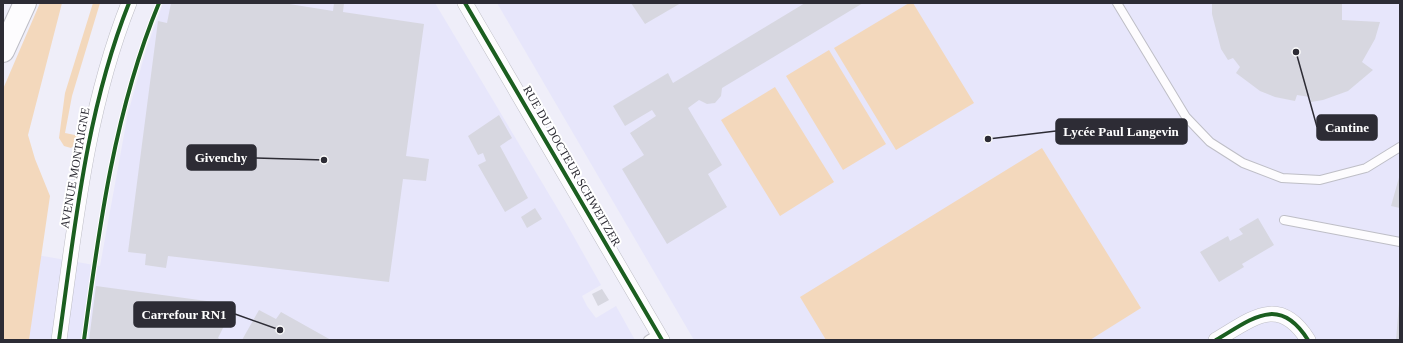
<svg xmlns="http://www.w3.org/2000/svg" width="1403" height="343" font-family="Georgia,serif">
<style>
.built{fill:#e7e6fb}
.green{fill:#f3d8bc}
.building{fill:#d7d7e0}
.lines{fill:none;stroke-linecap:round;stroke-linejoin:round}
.lane-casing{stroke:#bebec6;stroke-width:10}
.street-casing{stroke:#bebec6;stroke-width:16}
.secondary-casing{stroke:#bebec6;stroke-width:24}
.lane{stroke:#fdfcfe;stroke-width:8}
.street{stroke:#fdfcfe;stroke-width:15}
.secondary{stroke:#fdfcfe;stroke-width:22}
.cycleway-casing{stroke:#fff;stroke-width:6}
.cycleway{stroke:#1b5e20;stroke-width:4}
.labels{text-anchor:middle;stroke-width:4;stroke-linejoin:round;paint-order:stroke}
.street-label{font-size:12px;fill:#2d2c35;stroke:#fff}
.leader{fill:none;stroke:#2d2c35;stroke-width:1.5}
.callout-dot{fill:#2d2c35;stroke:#fff;stroke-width:1.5}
.callout{fill:#2d2c35;stroke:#2d2c35;stroke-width:1.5}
.callout-label{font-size:13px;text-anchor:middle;font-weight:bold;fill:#fff}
</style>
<rect width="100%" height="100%" fill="#efeef9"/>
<!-- built -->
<path class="built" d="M163,3H435L565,221L601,285L582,296L587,306L596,318L616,306L635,340H3V249L100,266L128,113L146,50Z
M497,3H1400V340H694Z"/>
<!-- green -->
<path class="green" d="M40,3H62L28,135L35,159L50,196L29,340H3V89Z
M93,3H100L72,96L65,133L80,136L76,144L71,148L64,146L59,138L65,93Z
M909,3H913L974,103L896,150L834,48Z
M829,50L886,144L843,170L786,76Z
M775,87L834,182L780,216L721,120Z
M1042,148L1141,308L1090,340H826L800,297Z"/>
<!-- building -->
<path class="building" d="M171,3H283L333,11L334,3H344L343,12L424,24L406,156L429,159L426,181L403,179L389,282L168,256L166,268L145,265L146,254L128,252L158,21L167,23Z
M631,3H681L645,24Z
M805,3H863L722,88L721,96L715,103L707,104L699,100L688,108L722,165L708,174L727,207L667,244L622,169L644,155L630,133L656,116L652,110L625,126L613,106L668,73L673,83Z
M1212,3H1342V20L1380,22L1375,39L1362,62L1373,70L1348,91L1323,100L1311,102L1310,97L1297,95L1295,101L1275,97L1260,91L1236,73L1240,67L1233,58L1228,60L1221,49L1212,14Z
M499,115L512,138L500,146L528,198L505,212L478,165L486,161L483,153L478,155L468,136Z
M1400,174V208L1391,206Z
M535,208L542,219L527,228L521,217Z
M1258,218L1274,245L1242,264L1244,267L1219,282L1200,252L1228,236L1230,241L1243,234L1239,229Z
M96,286L214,302L228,318L218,338L221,340H89Z
M602,289L609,300L598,306L592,294Z
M1399,304L1400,340H1396Z
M259,310L276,319L281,312L331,340H242Z"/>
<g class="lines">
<!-- lane casing -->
<g class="lane-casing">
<path id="lane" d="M1117,3L1186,117L1210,142L1243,163L1282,178L1320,180L1366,168L1400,147
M1284,220L1400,242
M648,340L659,333"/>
</g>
<!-- street casing -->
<g class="street-casing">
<path id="street" d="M465,3L662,340
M59,340C75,226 86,111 129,3
M1216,340C1252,319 1279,294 1308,340"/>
</g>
<!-- secondary casing -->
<g class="secondary-casing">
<path id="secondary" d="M3,51L25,3"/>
</g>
<!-- lane -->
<use href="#lane" class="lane"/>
<!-- street -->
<use href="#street" class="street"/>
<!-- secondary -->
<use href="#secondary" class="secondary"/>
<!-- cycleway casing -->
<g class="cycleway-casing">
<path id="cycleway" d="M465,3L662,340
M59,340C75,226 86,111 129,3
M84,340C99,227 115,109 159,3
M1216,340C1252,319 1279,294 1308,340"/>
</g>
<!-- cycleway -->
<use href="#cycleway" class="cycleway"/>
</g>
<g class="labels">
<!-- street labels -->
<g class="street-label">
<text transform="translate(572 166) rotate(60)" y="4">RUE DU DOCTEUR SCHWEITZER</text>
<text transform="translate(75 168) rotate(-80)" y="4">AVENUE MONTAIGNE</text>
</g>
</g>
<!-- callouts -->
<path class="leader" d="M1296 52L1317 127M988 139L1056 131M324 160L256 158M280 330L235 314"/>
<g class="callout-dot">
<circle cx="1296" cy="52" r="4"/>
<circle cx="988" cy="139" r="4"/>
<circle cx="324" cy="160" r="4"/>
<circle cx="280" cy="330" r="4"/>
</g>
<g class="callout">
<rect x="1317" y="115" width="60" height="25" rx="4"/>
<rect x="1056" y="119" width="131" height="25" rx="4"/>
<rect x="187" y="145" width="69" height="25" rx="4"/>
<rect x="134" y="302" width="101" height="25" rx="4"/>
</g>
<g class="callout-label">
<text x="1347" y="132">Cantine</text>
<text x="1121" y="136">Lycée Paul Langevin</text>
<text x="221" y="162">Givenchy</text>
<text x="184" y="319">Carrefour RN1</text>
</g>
<!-- border -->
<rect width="1403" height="343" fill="none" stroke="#2d2c35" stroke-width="8"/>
</svg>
